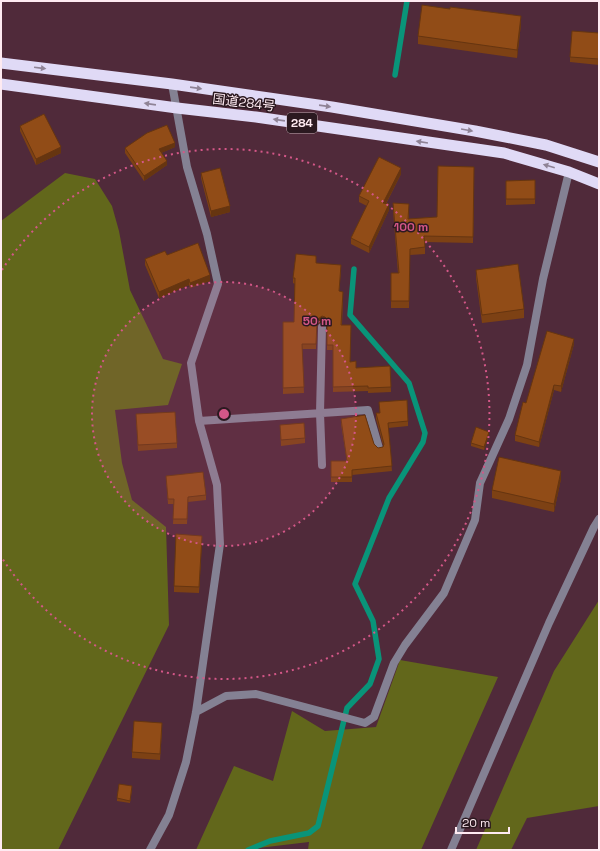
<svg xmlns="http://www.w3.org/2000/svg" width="600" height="851" font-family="'Space Grotesk','Noto Sans JP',sans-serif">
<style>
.green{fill:#62671b}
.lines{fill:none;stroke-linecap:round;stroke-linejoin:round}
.stream{stroke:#099479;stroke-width:5.5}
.minor{stroke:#848193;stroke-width:8}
.tertiary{stroke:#848193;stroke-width:8}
.trunk{stroke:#e0daf6;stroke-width:11}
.wall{fill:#7d4114}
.shaded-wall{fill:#663510}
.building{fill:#914c17;stroke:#663510}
.oneway{fill:#8f8396}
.ring{fill:none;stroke:#d45788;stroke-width:2;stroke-dasharray:2 4}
.labels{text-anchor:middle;stroke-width:3;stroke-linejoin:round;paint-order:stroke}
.shield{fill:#2b1920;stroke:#bfabb2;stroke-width:1}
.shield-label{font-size:12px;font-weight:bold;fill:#feeaf1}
.street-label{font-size:13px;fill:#feeaf1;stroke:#2b1920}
.centre{fill:#d45788;stroke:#2b1920;stroke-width:2}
.ring-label{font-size:12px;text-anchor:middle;font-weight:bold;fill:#d45788;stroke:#2b1920;stroke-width:3;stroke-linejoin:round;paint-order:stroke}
</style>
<rect width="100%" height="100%" fill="#502a3a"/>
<!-- green -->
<path class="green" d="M65,173L95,179L112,206L119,231L130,290L163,359L182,364L168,405L115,410L122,463L132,500L166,527L169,625L58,850H1V221Z
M599,600V806L527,818L511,850H476L554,671Z
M400,660L498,677L421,850H308L309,842L242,850H196L234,766L273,781L292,711L325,731L376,727Z"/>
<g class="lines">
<!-- stream -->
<path class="stream" d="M395,75L407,1
M248,850L270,841L309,833L318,826L347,708L370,684L379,659L373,621L355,584L389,498L423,442L425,433L409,383L350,315L354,269"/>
<!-- minor -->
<path class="minor" d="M199,421L368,410L379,448
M322,465L320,413L322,327
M196,712L226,696L256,694L365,723L374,717L394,663L405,645L444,593L475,520L480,483L509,419L527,365L543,279L569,172
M150,850L169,815L186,762L196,712L220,544L217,485L199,421L191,363L218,284L207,234L187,167L172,84"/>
<!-- tertiary -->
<path class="tertiary" d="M451,850L549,623L594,527L599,519"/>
<!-- trunk -->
<path class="trunk" d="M1,63L172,84L332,107L475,131L546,145L599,162
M1,84L177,108L256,117L504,153L569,172L599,184"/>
</g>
<!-- wall -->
<path class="wall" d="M521,24L517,58L418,44V36Z
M599,33V65L570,62V57Z
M20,126L61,153L36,165L20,131Z
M175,147L161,153L167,165L144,181L125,153V148Z
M474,167L473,243L425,242V254L410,255L409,308H391V273H398L393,210V203L409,211V219L437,217Z
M201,173L230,212L211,217L201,178Z
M401,174L386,204L389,210L369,253L351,244V238L367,206L359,202V196Z
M535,180V204L506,205V181Z
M167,255L210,281L190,288L189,285L159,298L145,265V259Z
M316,263L341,271L339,291L343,297L342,325L350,362L356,368L390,366L391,392L368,393V391L333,392V350H327V327L325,323L322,322L318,324L317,326L316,349H302L304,393L283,394V322H294L295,284L293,283V278Z
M476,270L524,309V318L482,323L476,278Z
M574,344L561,392L554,390L539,447L515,441V435Z
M379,402L408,421V426L388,428L392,471L352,475V482H331V461H347L341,424V419L378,448L383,447V445L376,419V413H380Z
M136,414L177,443V448L138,451Z
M280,425L305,438V443L281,446Z
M489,434L484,450L471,446V443Z
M166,476L206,495V500L188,502L187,524H173L174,504H168Z
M561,479L554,512L492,498V490Z
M202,541L199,593L174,592V586Z
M162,729L160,760L132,758V752Z
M132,789L130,803L117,801V798Z"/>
<!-- shaded-wall -->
<path class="shaded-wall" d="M521,16V24L517,58V50Z
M175,143V147L159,154V149Z
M61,147V153L36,165V159Z
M167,161V165L144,181V176Z
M401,168V174L383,209V203Z
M389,204V210L369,253V247Z
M230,206V212L211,217V211Z
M210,275V281L190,288V283Z
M189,279V285L159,298V292Z
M322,316V322L318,324L317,326L316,349L317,321L318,319Z
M574,339V344L561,392V386Z
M554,385V390L539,447V442Z
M489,432V434L484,450V447Z
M561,471V479L554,512V504Z"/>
<!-- building -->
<path class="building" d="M422,5L450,9V7L521,16L517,50L418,36Z
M572,31L599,33V59L570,57Z
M44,114L61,147L36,159L20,126Z
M167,125L175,143L159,149L167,161L144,176L125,148L147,133Z
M379,157L401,168L383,203L389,204L369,247L351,238L369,201L359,196Z
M438,166L474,167L473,237L424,236L425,247L410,249L409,301H391V273H399L393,203L409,204L408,219L437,217Z
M220,168L230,206L211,211L201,173Z
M535,180V199H506V181Z
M198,243L210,275L190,283L189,279L159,292L145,259L165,251L167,255Z
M296,254L316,256V263L341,265L339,291L343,292L341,325H351L350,362L356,361V368L390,366L391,387L368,388V386L333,387V345H327V321L325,317L322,316L318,319L317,321L316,344H302L304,387L283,388V322H294L295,278H293Z
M518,264L524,309L482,315L476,270Z
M547,331L574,339L561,386L554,385L539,442L515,435L523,402L526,403Z
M407,400L408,421L388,423L392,466L352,470V477H331V461H347L341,419L365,415L374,444L378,448L383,447L384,444L376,413H380L379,402Z
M175,412L177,443L138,445L136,414Z
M304,423L305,438L281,440L280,425Z
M476,427L489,432L484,447L471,443Z
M499,457L561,471L554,504L492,490Z
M203,472L206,495L188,497L187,519H173L174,499H168L166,476Z
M176,534L202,536L199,587L174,586Z
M134,721L162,723L160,754L132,752Z
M119,784L132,786L130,801L117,798Z"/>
<!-- one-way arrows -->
<defs><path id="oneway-solid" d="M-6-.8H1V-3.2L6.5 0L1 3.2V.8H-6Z"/></defs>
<g class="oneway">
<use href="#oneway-solid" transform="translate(40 68) rotate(7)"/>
<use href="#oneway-solid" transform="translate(196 88) rotate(8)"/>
<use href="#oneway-solid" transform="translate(150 104) rotate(-172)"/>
<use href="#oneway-solid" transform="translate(325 106) rotate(8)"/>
<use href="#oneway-solid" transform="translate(279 120) rotate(-172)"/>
<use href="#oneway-solid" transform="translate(467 130) rotate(10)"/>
<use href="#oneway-solid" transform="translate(422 142) rotate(-171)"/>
<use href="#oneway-solid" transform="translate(549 166) rotate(-164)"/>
</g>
<!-- distance rings -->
<circle cx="224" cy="414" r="132" fill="#d45788" fill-opacity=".12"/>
<g class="ring">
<circle cx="224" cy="414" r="132"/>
<path d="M2 270A265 265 0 1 1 2 558"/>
</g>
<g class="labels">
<!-- shield labels -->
<rect class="shield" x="287" y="113" width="30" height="20" rx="3"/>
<g class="shield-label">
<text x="302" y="127">284</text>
</g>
<!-- street labels -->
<g class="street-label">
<text transform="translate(244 102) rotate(7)" y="5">国道284号</text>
</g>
</g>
<circle cx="224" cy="414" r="6" class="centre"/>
<g class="ring-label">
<text x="411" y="231">100 m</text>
<text x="317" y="325">50 m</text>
</g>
<!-- border -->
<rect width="600" height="851" fill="none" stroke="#feeaf1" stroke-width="4"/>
<!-- scale -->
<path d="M456 827v6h53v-6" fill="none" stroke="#feeaf1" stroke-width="2"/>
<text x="462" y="827" font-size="12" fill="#feeaf1" stroke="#2b1920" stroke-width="3" paint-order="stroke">20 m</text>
</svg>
